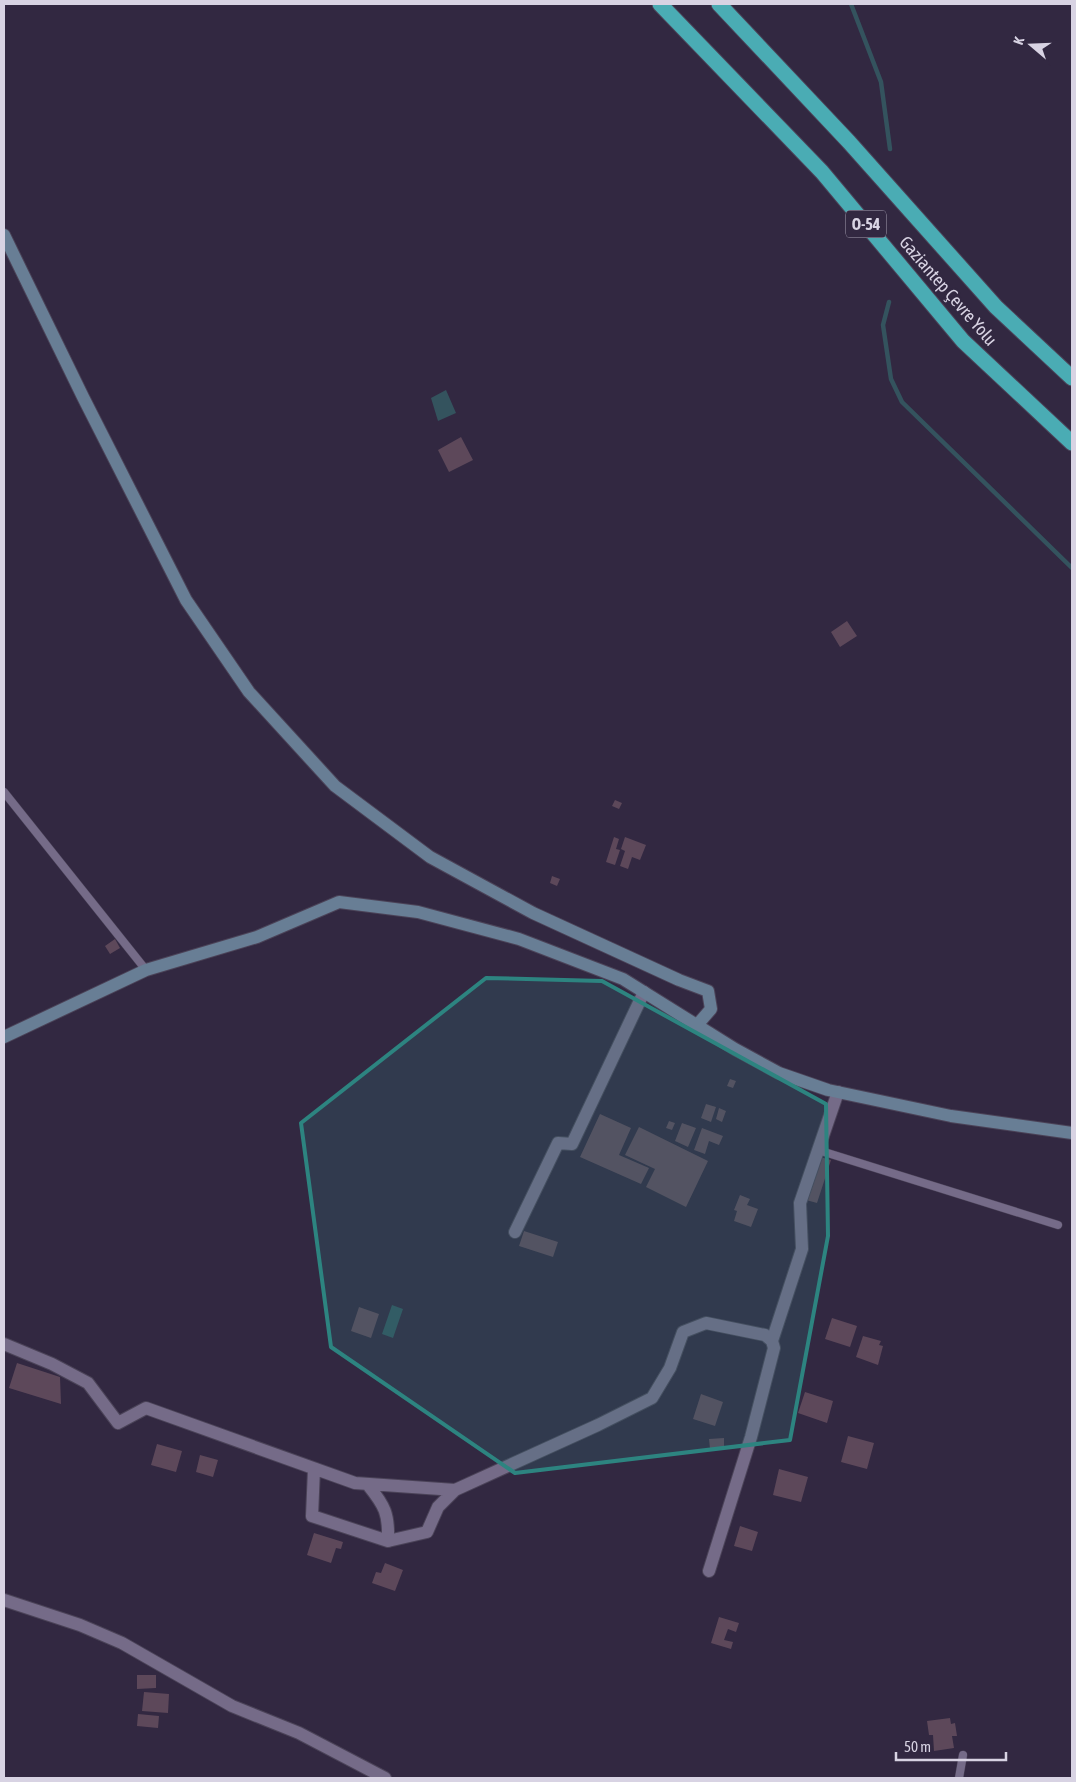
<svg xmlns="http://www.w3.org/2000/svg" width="1076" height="1782" font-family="'Asap Condensed',sans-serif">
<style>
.water{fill:#34535e}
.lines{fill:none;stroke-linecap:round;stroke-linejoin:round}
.stream{stroke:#34535e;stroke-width:4.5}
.building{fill:#5d485a}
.lane-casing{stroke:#4b4358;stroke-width:9}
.street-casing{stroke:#4b4358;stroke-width:14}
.secondary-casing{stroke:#4b4358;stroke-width:14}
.highway-casing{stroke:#4b4358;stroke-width:17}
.lane{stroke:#756b88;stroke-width:8}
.street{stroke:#756b88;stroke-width:12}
.secondary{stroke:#687e95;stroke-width:12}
.highway{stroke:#4aacb4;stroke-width:15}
.marked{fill:#2d8480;fill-opacity:0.2;stroke:#2d8480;stroke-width:4;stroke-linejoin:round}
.labels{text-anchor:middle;stroke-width:4;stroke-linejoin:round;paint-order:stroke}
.shield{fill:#322841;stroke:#a6a0b2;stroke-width:1}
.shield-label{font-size:16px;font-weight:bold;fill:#d8d3e3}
.street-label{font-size:18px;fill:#d8d3e3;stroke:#322841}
</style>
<rect width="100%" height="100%" fill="#322841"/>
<!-- water -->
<path class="water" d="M446,390L456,413L438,421L431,398Z
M392,1305L403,1309L393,1338L382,1334Z"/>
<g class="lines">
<!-- stream -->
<path class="stream" d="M851,4L881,82L890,149
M889,302L883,325L891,379L902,402L1072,568"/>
</g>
<!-- building -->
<path class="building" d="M461,437L473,460L449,472L438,450Z
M847,621L857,636L840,647L831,632Z
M615,800L622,803L619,809L612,806Z
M614,837L619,839L616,849L620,850L615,865L606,862Z
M625,837L646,845L640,860L632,857L628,869L620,866L625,851L621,849Z
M552,876L560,879L557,886L550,883Z
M115,939L120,948L110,954L105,946Z
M730,1079L736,1081L733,1088L727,1086Z
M706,1104L716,1107L711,1122L701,1118Z
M719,1108L726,1111L722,1122L716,1119Z
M600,1114L631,1128L619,1155L649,1168L641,1184L580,1157Z
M669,1121L675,1123L672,1130L666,1128Z
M682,1123L696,1128L688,1147L675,1141Z
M639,1127L708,1161L686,1207L646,1187L655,1169L625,1155Z
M702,1128L723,1136L719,1145L709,1141L705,1154L694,1150Z
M820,1157L831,1160L817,1203L806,1200Z
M740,1195L750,1199L747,1205L758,1209L751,1227L734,1221L737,1211L734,1210Z
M524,1231L558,1242L553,1257L519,1246Z
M359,1307L379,1314L371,1338L351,1331Z
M832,1318L857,1326L850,1347L825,1339Z
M863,1336L881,1341L879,1345L883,1346L878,1365L856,1357Z
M17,1363L60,1377L61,1404L9,1388Z
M805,1392L833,1401L827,1423L798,1413Z
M701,1394L723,1402L715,1426L693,1419Z
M848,1436L874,1443L867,1469L841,1462Z
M724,1438V1448L710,1449L709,1439Z
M157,1444L182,1451L176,1472L151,1465Z
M200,1455L218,1460L213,1477L196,1472Z
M779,1469L808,1477L801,1502L773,1495Z
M740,1526L758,1532L752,1551L734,1546Z
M314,1533L343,1542L341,1549L336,1548L331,1563L307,1555Z
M385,1563L403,1570L395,1591L372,1583L376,1572L381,1573Z
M719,1617L739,1623L736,1632L728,1629L724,1640L733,1642L731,1649L711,1643Z
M137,1675H156V1688L137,1689Z
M144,1692L169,1694L168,1713L142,1711Z
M138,1714L159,1716L158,1728L137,1726Z
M950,1718L951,1724L955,1723L957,1736H952L954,1748L934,1751L933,1735H929L927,1721Z"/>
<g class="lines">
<!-- lane casing -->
<g class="lane-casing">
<path id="lane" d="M4,792L146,970
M818,1150L1058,1225
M959,1778L963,1755"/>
</g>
<!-- street casing -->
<g class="street-casing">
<path id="street" d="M515,1232L558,1143L572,1144L644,992
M4,1344L52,1364L88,1383L118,1423L146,1408L355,1483L455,1490L438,1507L427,1532L388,1541L312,1516L314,1469
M368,1485C385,1506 389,1514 388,1541
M455,1490L598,1425L652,1398L670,1368L683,1332L706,1323L765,1335L772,1341
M709,1571L751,1437L774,1348L772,1341L802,1249L800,1203L838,1092
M4,1600L80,1625L122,1643L232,1706L299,1733L385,1778"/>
</g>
<!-- secondary casing -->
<g class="secondary-casing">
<path id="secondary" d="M4,235L83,397L186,600L249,692L335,786L430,857L533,913L679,980L708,991L711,1009L698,1024
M4,1037L146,970L257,937L339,902L418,912L519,939L623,979L735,1049L779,1073L828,1090L951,1116L1072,1133"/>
</g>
<!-- highway casing -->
<g class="highway-casing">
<path id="highway" d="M660,4L822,172L963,341L1072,443
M719,4L849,142L996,307L1072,378"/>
</g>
<!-- lane -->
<use href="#lane" class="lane"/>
<!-- street -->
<use href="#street" class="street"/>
<!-- secondary -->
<use href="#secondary" class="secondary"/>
<!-- highway -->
<use href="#highway" class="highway"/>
</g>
<!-- marked area -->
<path class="marked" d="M486,978L602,981L826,1104L828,1236L790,1440L515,1473L331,1347L301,1123Z"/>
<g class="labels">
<!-- shield labels -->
<rect class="shield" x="846" y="210.5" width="40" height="27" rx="4"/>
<g class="shield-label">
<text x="866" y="230">O-54</text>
</g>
<!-- street labels -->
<g class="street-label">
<text transform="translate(948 291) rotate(49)" y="6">Gaziantep Çevre Yolu</text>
</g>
</g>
<!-- border -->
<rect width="1076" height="1782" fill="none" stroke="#d8d3e3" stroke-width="10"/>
<!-- north arrow -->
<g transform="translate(1031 45) rotate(289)" stroke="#322841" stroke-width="4" paint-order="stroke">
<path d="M0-4L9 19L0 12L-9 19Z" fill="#d8d3e3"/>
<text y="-8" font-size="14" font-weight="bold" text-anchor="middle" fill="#d8d3e3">K</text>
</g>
<!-- scale -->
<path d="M896 1752v8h110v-8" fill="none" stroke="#d8d3e3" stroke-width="2.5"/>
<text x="904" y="1752" font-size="15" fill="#d8d3e3" stroke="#322841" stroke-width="4" paint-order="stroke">50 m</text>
</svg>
